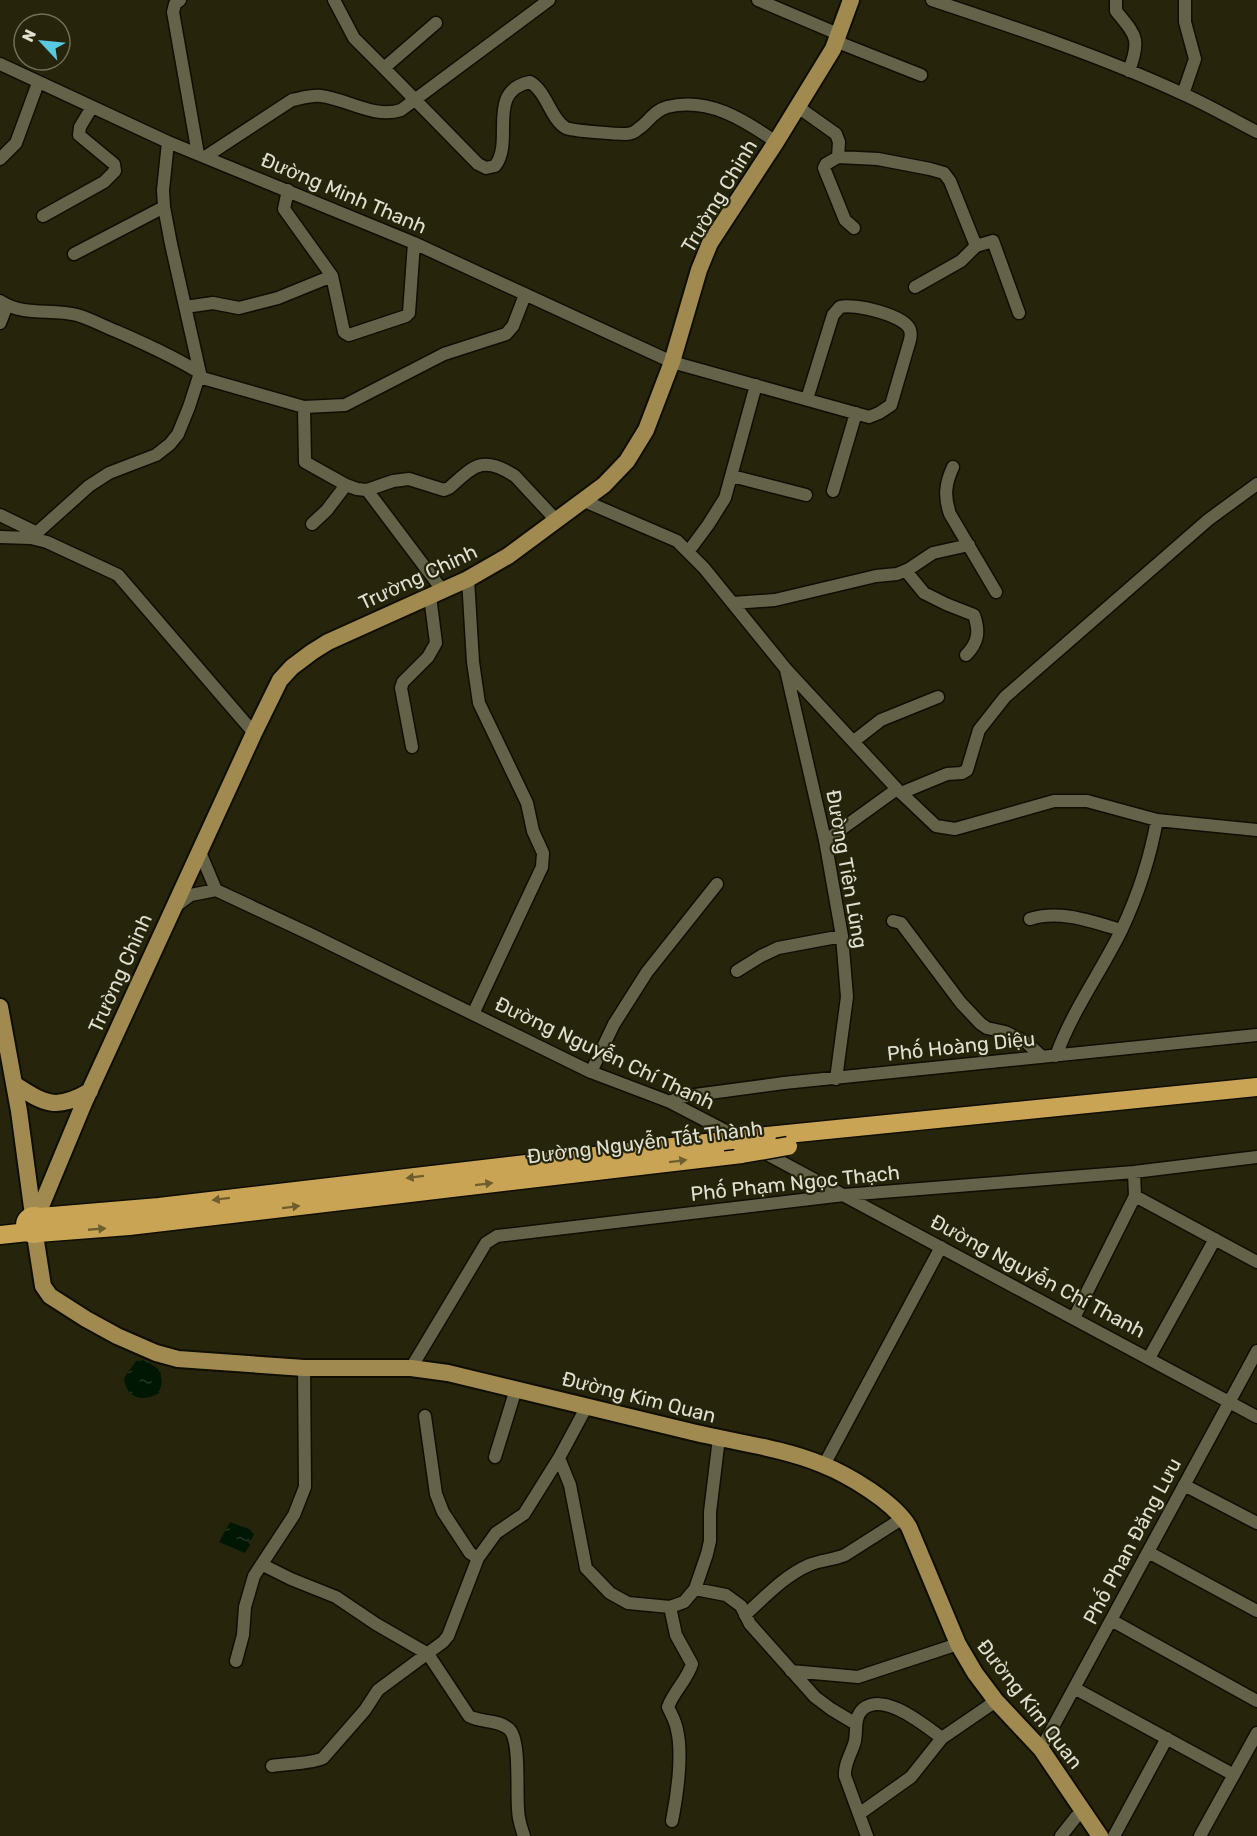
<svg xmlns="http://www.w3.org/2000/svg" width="1257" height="1836" font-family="Rubik,sans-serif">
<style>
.water{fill:url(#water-ripples)}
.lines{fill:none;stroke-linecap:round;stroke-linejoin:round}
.minor-casing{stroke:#0f0e00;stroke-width:15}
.major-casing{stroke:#0f0e00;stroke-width:20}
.highway-casing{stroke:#0f0e00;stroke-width:21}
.minor{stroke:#646349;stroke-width:12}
.major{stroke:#a18a50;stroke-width:16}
.highway{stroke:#c9a455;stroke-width:18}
.highway-bridge-casing{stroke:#0f0e00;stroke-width:21;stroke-linecap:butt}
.highway-bridge{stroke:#c9a455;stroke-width:18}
.oneway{fill:#6f5e2d}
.labels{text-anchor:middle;stroke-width:4.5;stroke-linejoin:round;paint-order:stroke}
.street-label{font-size:20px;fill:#e0e0d0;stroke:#26250c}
</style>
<defs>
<pattern id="water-ripples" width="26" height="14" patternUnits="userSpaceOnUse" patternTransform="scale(1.5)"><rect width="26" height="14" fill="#001703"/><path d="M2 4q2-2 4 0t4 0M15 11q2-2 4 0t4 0" fill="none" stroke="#253827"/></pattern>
</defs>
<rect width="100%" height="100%" fill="#26250c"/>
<!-- water -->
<path class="water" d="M145,1360L160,1370L162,1382L159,1393C142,1403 126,1398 124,1378L136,1361Z
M230,1522L249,1529L254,1534L251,1540L247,1541L250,1545L245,1553L219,1542Z"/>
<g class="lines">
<!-- minor casing -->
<g class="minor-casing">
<path id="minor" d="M180,0L175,4L173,12L198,154
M334,0L354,38L384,68
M758,0L838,34
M932,0C1016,28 1103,57 1183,94C1208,105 1232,119 1257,132
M1116,0V11C1136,36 1141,38 1129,71
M436,23L384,68L478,164L486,168L495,166C515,141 485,91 530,82C547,92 551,120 566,128C573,131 617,134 626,134C630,134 635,132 638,129C649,122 653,111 667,107C708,97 743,119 776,142
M835,41L921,75
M0,64L168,142L414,243L672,362L869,417L879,413L891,405L910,340C911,336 911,333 910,330C905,315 854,303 840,307L833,315L807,399
M1183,94L1195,59L1185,22V0
M798,107L836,134L839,142L838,157
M205,157L292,100C302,98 311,95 321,96C347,99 375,119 401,110L549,0
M0,159L16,143L38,83
M288,190L284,209L332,276L344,332L349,335L406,316L409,313L414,243
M43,216L104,182L115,171L114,164L79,135L80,127L92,107
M854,228L845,220L824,168L826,164L838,157L878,159L930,169L944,173L950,181L976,246
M74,254L164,207
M915,287L961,261L976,246L993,241L1019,313
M0,301C25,317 51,308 77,315C91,319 103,326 116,331C145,344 173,356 200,373
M185,307L213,303L239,308L278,298L332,276
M0,323L7,305
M199,377L304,407L345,405L444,354L506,334L513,326L525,295
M304,407L305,462L346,485L357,489L367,490L393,481L409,479L444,490L449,488C473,467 482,454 515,476L556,520
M953,467C945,484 944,497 950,514L996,592
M732,476L806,495
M367,490L443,591
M833,491L856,413
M582,500L677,541L704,568L786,669L897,789L936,826L955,829L1054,801H1087L1157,820L1257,830
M0,515L35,532
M312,524L327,510L346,485
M0,537L31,538L47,542L118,575L254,733
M31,538L89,486L109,473L156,455L170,444L178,434L189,407L200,373L171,244L164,207L163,190L168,142
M688,552L708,525L725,498L756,385
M906,571L924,593L946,604L974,615C980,632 978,643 966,655
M468,579L473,662L479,703L527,803L533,831L543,853L542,867L473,1014
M733,603L775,600L876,576L897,574L909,569L933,553L969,545
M786,670L825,840L842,936L847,997L836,1079
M854,741L881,720L938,697
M412,747L401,688L403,682L428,657L436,643L430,596
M901,793L947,774L962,773L967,770L979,730L1005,697L1208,520L1257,484
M825,841L897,789
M200,852L216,890L312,935L591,1072L670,1102L741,1139
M176,906L191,895L216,890
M1030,919C1059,909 1093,922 1121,930
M893,921L901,923L961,1003L981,1024L987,1028L1005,1032L1026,1042L1042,1057
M737,971L761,956L778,948L842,936
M1056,1056C1072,1011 1101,972 1122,929C1138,895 1150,858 1157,820
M591,1072L614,1024L647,972L717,884
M670,1102L680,1097L784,1083L1257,1035
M761,1151L1257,1417
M1135,1196L1257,1262
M1074,1318L1135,1196L1134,1172
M1149,1358L1215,1239
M411,1368L486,1243L497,1236L844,1195L1134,1172L1257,1157
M425,1416L436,1494L443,1512L470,1553L478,1558
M495,1457L516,1389
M559,1458L570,1485L586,1568L610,1593L628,1603L670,1607L684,1602L695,1589L707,1554L710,1541V1512L719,1438
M824,1465L941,1247
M1184,1485L1257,1523
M1148,1552L1257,1611
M263,1565L291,1579L336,1597L376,1624L428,1654L469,1716C481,1723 498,1719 509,1729C522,1741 515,1799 519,1818C520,1824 522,1830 524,1836
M695,1589L726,1595L741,1606L750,1624L815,1697L831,1709L856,1724
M670,1607L676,1635L692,1664C687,1680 674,1691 668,1707C671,1714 676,1722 677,1730C683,1754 677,1796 672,1821
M745,1615C765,1597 784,1576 809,1565C821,1560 833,1560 845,1555L903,1518
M1111,1620L1257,1701
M236,1661L243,1635L245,1607L254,1576L294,1515L305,1487L304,1368
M791,1671L858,1677L958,1644
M1074,1688L1234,1775
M1041,1749L1257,1351
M272,1766C285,1764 315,1763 323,1758L365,1710L378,1690L443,1642L448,1636L478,1558L496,1533L524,1514L559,1458L587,1406
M859,1814L911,1777L942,1738L996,1701
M867,1836L845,1776C844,1763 852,1753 855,1741C857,1730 854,1717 863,1709C884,1691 925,1726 942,1738
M1061,1836L1076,1817L1085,1811
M1114,1836L1167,1738
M1200,1836L1257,1733"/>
</g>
<!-- major casing -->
<g class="major-casing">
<path id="major" d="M0,1007L19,1111L33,1215
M14,1084C45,1104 56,1111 90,1091
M37,1216L84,1103L254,733L280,680L292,667L312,652L328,642L468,579L508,556L604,485L627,461L646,430L672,362L699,270L710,243L776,142L833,49L851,0
M35,1235L43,1286L50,1296L86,1319L117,1336L156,1353L178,1359L304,1368H411L448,1373C528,1392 608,1412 688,1431C732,1442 779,1447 821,1464C849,1475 894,1502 909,1527L958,1644L975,1673L996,1701L1041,1749L1100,1836"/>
</g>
<!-- highway casing -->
<g class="highway-casing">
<path id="highway" d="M767,1136L1257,1087
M25 1225a9 9 0 1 1 18 0a9 9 0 1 1-18 0Z
M40,1217L159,1207L723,1141
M38,1233L129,1226L742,1154
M0,1235L28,1232"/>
</g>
<!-- minor -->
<use href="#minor" class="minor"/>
<!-- major -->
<use href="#major" class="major"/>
<!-- highway -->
<use href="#highway" class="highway"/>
<!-- highway-bridge casing -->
<g class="highway-bridge-casing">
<path id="highway-bridge" d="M723,1141L767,1136
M742,1154L788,1146"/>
</g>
<!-- highway-bridge -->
<use href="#highway-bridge" class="highway-bridge"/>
</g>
<!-- one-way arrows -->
<defs><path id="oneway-solid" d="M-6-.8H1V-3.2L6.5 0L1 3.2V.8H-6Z" transform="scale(1.5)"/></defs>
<g class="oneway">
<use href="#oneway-solid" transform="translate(678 1161) rotate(-7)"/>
<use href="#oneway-solid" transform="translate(415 1177) rotate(173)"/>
<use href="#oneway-solid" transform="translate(484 1184) rotate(-7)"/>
<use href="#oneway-solid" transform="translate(221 1199) rotate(173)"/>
<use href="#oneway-solid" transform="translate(291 1207) rotate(-7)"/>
<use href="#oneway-solid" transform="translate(97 1229) rotate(-5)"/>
</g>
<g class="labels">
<!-- street labels -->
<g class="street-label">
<text transform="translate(344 193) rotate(23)" y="7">Đường Minh Thanh</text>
<text transform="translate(719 196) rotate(-59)" y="7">Trường Chinh</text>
<text transform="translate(418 577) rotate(-25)" y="7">Trường Chinh</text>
<text transform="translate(847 869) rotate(80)" y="7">Đường Tiên Lũng</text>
<text transform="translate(120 973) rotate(-66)" y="7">Trường Chinh</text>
<text transform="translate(961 1046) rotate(-6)" y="7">Phố Hoàng Diệu</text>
<text transform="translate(605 1053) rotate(25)" y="7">Đường Nguyễn Chí Thanh</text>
<text transform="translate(645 1142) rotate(-7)" y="7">Đường Nguyễn Tất Thành</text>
<text transform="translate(795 1183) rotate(-6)" y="7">Phố Phạm Ngọc Thạch</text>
<text transform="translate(1038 1276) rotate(28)" y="7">Đường Nguyễn Chí Thanh</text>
<text transform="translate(639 1397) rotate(14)" y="7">Đường Kim Quan</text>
<text transform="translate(1132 1541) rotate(-62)" y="7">Phố Phan Đăng Lưu</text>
<text transform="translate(1030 1704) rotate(52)" y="7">Đường Kim Quan</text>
</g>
</g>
<!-- north arrow -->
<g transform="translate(42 42) rotate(296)"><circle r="28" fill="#26250c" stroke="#70705a" stroke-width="1.5"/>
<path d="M0-4.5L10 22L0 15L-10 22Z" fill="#57c9e2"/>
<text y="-9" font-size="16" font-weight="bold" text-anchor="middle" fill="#e0e0d0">N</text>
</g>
</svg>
